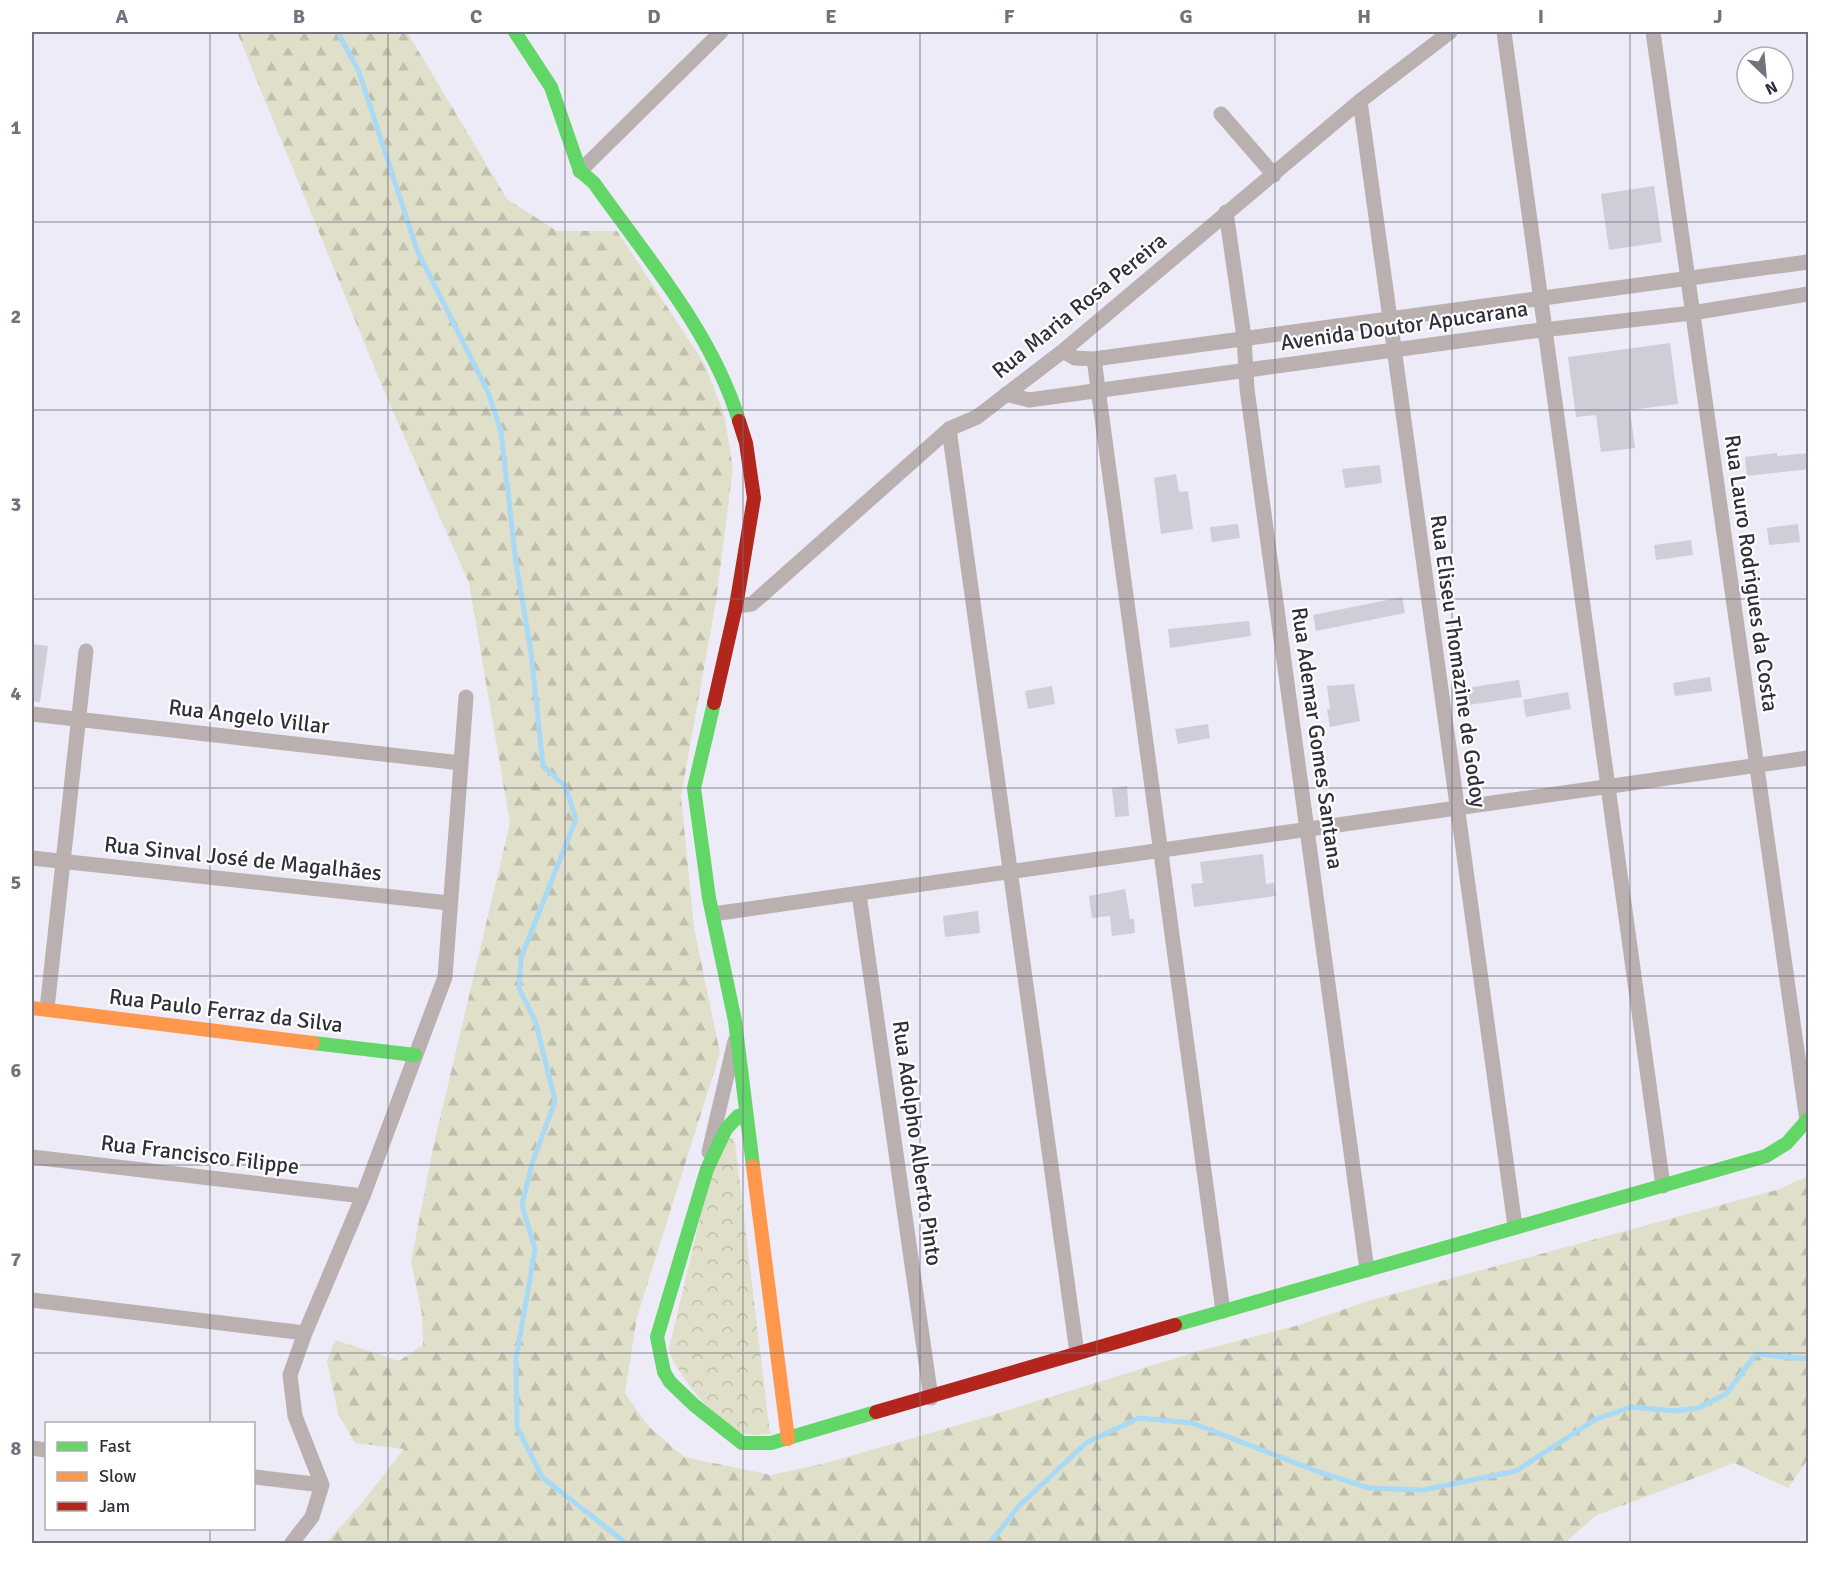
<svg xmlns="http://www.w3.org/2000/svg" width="1840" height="1575" font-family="Signika,sans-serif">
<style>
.forest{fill:url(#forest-firs)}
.park{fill:url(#park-crowns)}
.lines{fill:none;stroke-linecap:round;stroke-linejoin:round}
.stream{stroke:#a8d9f5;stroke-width:5}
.building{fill:#cfcdd8}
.street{stroke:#bab0b0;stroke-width:15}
.fast{stroke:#63d668;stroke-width:14}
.slow{stroke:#ff974d;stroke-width:14}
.jam{stroke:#b3261e;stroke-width:14}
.grid{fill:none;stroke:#73717d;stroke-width:1.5;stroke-opacity:0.55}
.labels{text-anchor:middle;stroke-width:4.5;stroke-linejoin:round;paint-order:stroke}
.street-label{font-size:22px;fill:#312f3b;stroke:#fff}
.neatline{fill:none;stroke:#73717d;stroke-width:2}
.grid-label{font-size:20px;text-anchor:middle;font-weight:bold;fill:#73717d}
</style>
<defs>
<pattern id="forest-firs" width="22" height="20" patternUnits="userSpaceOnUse" patternTransform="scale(1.5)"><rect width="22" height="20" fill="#dfdfca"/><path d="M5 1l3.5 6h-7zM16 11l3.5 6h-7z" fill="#c0c0ae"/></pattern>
<pattern id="park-crowns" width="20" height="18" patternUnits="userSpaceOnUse" patternTransform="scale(1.5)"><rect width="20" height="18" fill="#dfdfca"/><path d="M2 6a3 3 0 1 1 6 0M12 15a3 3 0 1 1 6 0" fill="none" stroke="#c0c0ae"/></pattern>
</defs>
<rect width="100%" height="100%" fill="#eeebf8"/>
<!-- forest -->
<path class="forest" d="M237,32H407L507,199L557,231H617L704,363L724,414L733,468L716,601L681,796L694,928L720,1053L637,1317L625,1393L648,1426L684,1457L771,1475L826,1463L979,1419L1199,1351L1299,1325L1371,1300L1780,1189L1808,1176V1459L1788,1488L1734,1463L1595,1516L1564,1544L326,1543L361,1504L404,1449L355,1443L338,1413L327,1361L335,1340L399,1361L423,1345L422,1314L411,1262L433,1148L510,823L469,583L384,391Z"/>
<!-- park -->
<path class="park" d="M733,1138L735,1142L770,1434C761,1434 750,1436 742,1433C719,1426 673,1371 669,1348L719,1140Z"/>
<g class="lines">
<!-- stream -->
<path class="stream" d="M338,32L359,72L417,250L488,392L501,431L516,563L531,652L543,766L565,786L576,819L521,958L519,988L536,1023L555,1101L532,1164L522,1205L535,1249L516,1359L517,1427L542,1477L627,1544
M989,1544L1018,1507L1086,1443L1139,1418L1192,1423L1319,1472L1369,1488L1423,1490L1516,1471L1596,1419L1631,1407L1675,1411L1698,1408L1726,1394L1756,1354L1808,1359"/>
</g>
<!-- building -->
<path class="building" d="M1654,186L1662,242L1609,250L1601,194Z
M1670,343L1678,404L1630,410L1635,448L1601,452L1596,415L1576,417L1568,357Z
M1777,453V456L1809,453V469L1747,476L1745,457Z
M1380,465L1382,483L1345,488L1342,469Z
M1176,474L1179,492L1188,491L1193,529L1161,534L1154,478Z
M1238,524L1240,538L1212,542L1210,527Z
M1798,524L1800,542L1769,545L1767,528Z
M1691,540L1693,555L1656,560L1654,545Z
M1402,597L1405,613L1316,631L1313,615Z
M1249,621L1251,636L1170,648L1168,629Z
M32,644L48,646L40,702L32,701Z
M1710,677L1712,691L1675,696L1673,683Z
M1519,680L1522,697L1462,706L1459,689Z
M1354,684L1360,721L1330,727L1327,709H1330L1327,686Z
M1052,686L1055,704L1028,709L1025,691Z
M1568,692L1571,709L1526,717L1523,700Z
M1208,724L1210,738L1178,744L1175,729Z
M1127,786L1129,816L1115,817L1112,788Z
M1263,854L1266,884L1274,883L1276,896L1194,907L1191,884L1203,883L1200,862Z
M1125,889L1130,919H1134L1135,933L1112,936L1110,916L1092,918L1089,896Z
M978,911L980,933L945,937L943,916Z"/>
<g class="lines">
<!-- street -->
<path class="street" d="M1504,32L1663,1186
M1653,32L1807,1121
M1360,101L1515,1226
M1221,114L1274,175
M580,171L721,32
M1226,212L1244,337L1247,389L1367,1270
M1063,351L1075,358L1094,359L1808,262
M1094,359L1223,1311
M1006,394L1029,400L1525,332L1692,313L1808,294
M949,429L1077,1353
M736,606L752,604L949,429L977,417L1063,351L1360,101L1450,32
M32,714L461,763
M32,858L449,903
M859,894L931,1398
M713,914L1808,758
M47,1009L86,651
M709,1152L735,1041
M32,1157L363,1196
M32,1300L305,1333
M32,1448L46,1450
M254,1477L322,1485
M291,1544L312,1517L322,1485L295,1416L290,1375L305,1333L363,1196L445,977L466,697"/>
<!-- fast -->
<path class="fast" d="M515,32L551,87L580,171L594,183C647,258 712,332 739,421
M714,703L694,788L709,898L735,1021L753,1166
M313,1043L415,1055
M748,1125L744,1117L738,1116L726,1129L707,1169L657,1337L664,1372L670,1382L694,1405L742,1443H771L876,1412
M1175,1325L1766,1156L1787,1143L1808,1119"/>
<!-- slow -->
<path class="slow" d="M32,1008L313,1043
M753,1166L788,1439"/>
<!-- jam -->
<path class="jam" d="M714,703L736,606L754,498L746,443L739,421
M876,1412L1175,1325"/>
</g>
<!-- grid -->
<path class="grid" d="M210,32V1424M388,32V1544M565,32V1544M743,32V1544M920,32V1544M1097,32V1544M1275,32V1544M1452,32V1544M1630,32V1544M32,222H1808M32,410H1808M32,599H1808M32,788H1808M32,976H1808M32,1165H1808M32,1353H1808M210,1528V1544"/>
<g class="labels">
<!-- street labels -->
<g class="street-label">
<text transform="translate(1079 305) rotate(-39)" y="8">Rua Maria Rosa Pereira</text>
<text transform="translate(1404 325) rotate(-8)" y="8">Avenida Doutor Apucarana</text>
<text transform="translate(1752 573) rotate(82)" y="8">Rua Lauro Rodrigues da Costa</text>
<text transform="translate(1459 661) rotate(82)" y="8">Rua Eliseu Thomazine de Godoy</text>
<text transform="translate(249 716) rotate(7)" y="8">Rua Angelo Villar</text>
<text transform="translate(1318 738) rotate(82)" y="8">Rua Ademar Gomes Santana</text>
<text transform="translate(243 858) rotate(6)" y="8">Rua Sinval José de Magalhães</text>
<text transform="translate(226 1010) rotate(7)" y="8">Rua Paulo Ferraz da Silva</text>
<text transform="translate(918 1143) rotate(82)" y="8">Rua Adolpho Alberto Pinto</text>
<text transform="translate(200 1154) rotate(7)" y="8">Rua Francisco Filippe</text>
</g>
</g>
<!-- border -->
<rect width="1840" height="1575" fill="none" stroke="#ffffff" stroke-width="66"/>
<!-- legend -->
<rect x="45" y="1422" width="210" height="108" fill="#ffffff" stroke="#adacb1" stroke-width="1.5"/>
<rect x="57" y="1442" width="30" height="9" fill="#63d668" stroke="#adacb1" stroke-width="1.5"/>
<text x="99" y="1452" font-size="18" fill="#312f3b">Fast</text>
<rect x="57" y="1472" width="30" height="9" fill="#ff974d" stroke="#adacb1" stroke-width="1.5"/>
<text x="99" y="1482" font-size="18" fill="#312f3b">Slow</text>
<rect x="57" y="1502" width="30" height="9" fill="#b3261e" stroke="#adacb1" stroke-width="1.5"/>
<text x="99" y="1512" font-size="18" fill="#312f3b">Jam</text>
<!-- north arrow -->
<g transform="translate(1765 75) rotate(154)"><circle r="28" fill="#ffffff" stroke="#adacb1" stroke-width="1.5"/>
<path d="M0-4.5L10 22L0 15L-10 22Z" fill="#73717d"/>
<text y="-9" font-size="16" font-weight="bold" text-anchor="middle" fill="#312f3b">N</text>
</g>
<rect x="33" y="33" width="1774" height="1509" class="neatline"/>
<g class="grid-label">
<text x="122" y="23">A</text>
<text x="299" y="23">B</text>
<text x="476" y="23">C</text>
<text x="654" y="23">D</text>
<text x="831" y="23">E</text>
<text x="1009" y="23">F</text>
<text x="1186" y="23">G</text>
<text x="1364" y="23">H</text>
<text x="1541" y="23">I</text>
<text x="1718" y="23">J</text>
<text x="16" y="134">1</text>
<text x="16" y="323">2</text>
<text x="16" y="511">3</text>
<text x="16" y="700">4</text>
<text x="16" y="889">5</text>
<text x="16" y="1077">6</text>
<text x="16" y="1266">7</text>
<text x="16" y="1455">8</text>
</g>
</svg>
